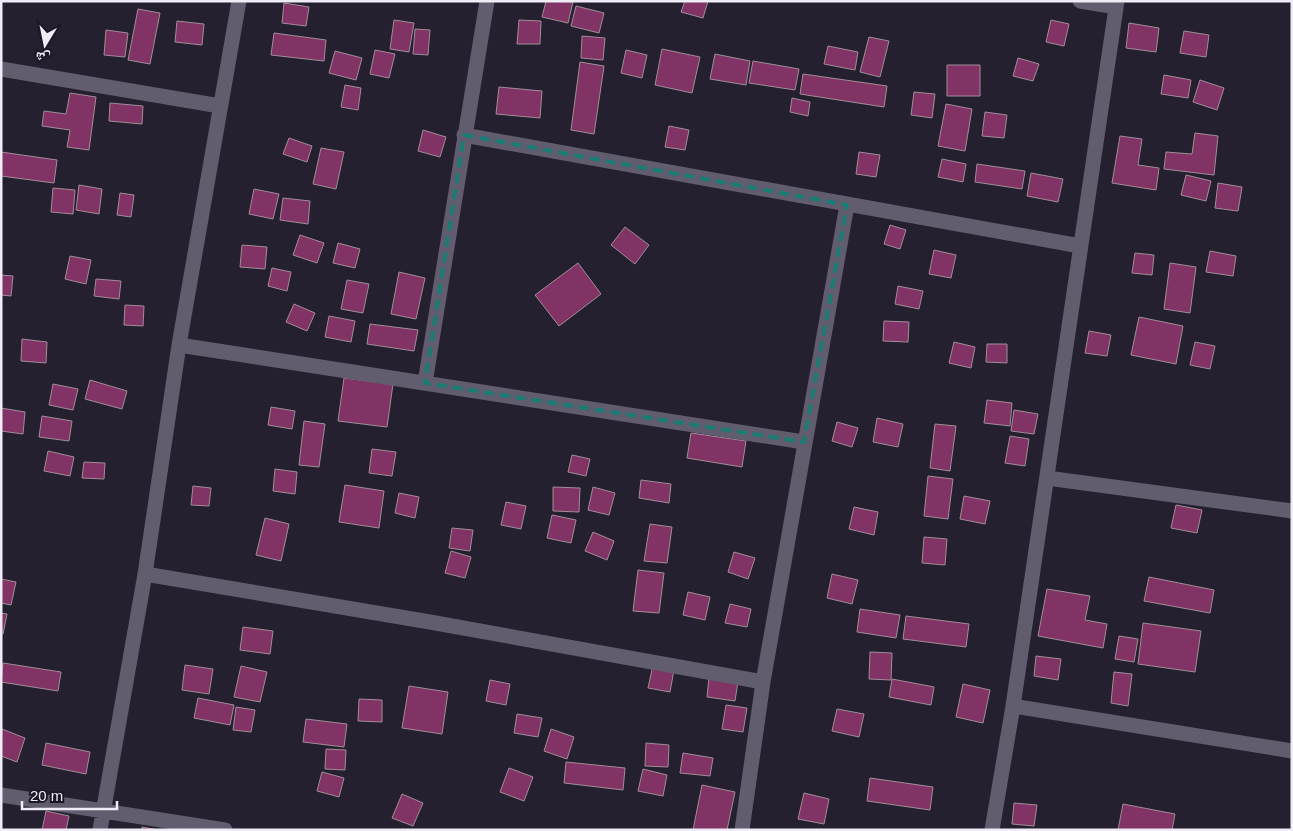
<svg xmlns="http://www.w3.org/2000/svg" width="1293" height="831" font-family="Helvetica,'Noto Naskh Arabic',sans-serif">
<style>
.building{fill:#803364;stroke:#a18d98}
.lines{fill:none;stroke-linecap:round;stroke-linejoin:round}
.minor{stroke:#615c6e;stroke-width:15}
.marked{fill:none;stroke:#1a7c75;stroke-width:4;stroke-dasharray:10 6;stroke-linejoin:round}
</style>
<rect width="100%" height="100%" fill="#25202f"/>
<!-- building -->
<path class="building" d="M546,1L573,2L568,23L542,17Z
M685,1H708L703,18L681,12Z
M284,3L309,7L306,26L282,23Z
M576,6L604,13L599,33L571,26Z
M138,9L160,13L150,64L128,60Z
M394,20L414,23L409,52L390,49Z
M519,20L541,21L540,44H517Z
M1051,20L1069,24L1064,46L1046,42Z
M177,21L204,24L202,45L175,42Z
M1129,23L1159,28L1156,52L1126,48Z
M415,29L430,30L428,55L413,54Z
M106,30L128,33L125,57L104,55Z
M1184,31L1209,35L1206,57L1180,53Z
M274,33L326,40L324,61L271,55Z
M582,36L605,38L603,60L581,58Z
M869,37L889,41L880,77L860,72Z
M828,46L858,52L855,70L824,64Z
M662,49L700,57L692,93L655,85Z
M375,50L395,54L389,78L370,74Z
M626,50L647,55L642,78L621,73Z
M335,51L362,58L356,80L329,73Z
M715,54L750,61L746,85L710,79Z
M1018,58L1039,64L1033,81L1013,76Z
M753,61L799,69L795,90L749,83Z
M580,62L604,66L594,134L571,130Z
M947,65H980V96H947Z
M803,74L887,86L884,107L800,94Z
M1164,75L1191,80L1188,98L1161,94Z
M1200,80L1224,88L1217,110L1193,102Z
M345,85L361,88L358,110L341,107Z
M499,87L542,91L540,118L496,114Z
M914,92L935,94L932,118L911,115Z
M70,93L96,97L89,150L67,147L70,130L42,126L44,111L66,114Z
M792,98L810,102L808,116L790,112Z
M110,103L143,106L142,124L109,121Z
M946,104L972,109L965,151L938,146Z
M985,112L1007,115L1004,138L982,136Z
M669,126L689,130L685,150L665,147Z
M423,130L446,137L440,157L418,151Z
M1195,133L1218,136L1214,175L1164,169L1166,152L1192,154Z
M1120,136L1142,139L1138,165L1159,168L1156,190L1112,183Z
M289,138L312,146L307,162L283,154Z
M321,148L344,152L336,189L313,184Z
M1,152L57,160L54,183L1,176Z
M859,152L880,155L876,177L856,174Z
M942,159L966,164L963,182L938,177Z
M977,164L1025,171L1022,189L975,182Z
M1031,173L1063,179L1058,202L1027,196Z
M1186,175L1211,181L1206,201L1181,195Z
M1218,183L1242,187L1238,211L1215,208Z
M79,185L102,189L99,214L76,210Z
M53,188L75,190L73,214L51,212Z
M254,189L279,194L273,219L249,214Z
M120,193L134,195L131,217L117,215Z
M283,198L310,201L308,224L280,220Z
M890,225L906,230L900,249L884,244Z
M625,227L649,245L635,264L611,245Z
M300,235L324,243L317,263L293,255Z
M338,243L360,249L355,268L333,263Z
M242,245L267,247L265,269L240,267Z
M934,250L956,255L951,278L929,274Z
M1210,251L1236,256L1233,276L1206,272Z
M1135,253L1154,255L1152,275L1132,273Z
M70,256L91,260L86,284L65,279Z
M578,263L601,294L559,326L535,295Z
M1170,263L1196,267L1190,313L1164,309Z
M272,268L291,272L287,291L268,286Z
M399,272L425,278L416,319L391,314Z
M1,275L13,276L11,296L1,295Z
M96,279L121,281L119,299L94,296Z
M347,280L369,284L363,313L341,309Z
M898,286L923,291L919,309L895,304Z
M294,304L315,313L307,331L286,322Z
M125,305L144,306L143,326L124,325Z
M329,316L355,321L351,342L325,337Z
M1139,317L1183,326L1176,364L1131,355Z
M884,321L909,322L908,342L883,341Z
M370,324L418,330L414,351L367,344Z
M1089,331L1111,335L1107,356L1085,353Z
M22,339L47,342L46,363L21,361Z
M954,342L975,347L971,368L949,363Z
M1195,342L1215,346L1210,369L1190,365Z
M987,344H1007V363L986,362Z
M344,378L393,384L387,427L338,421Z
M90,380L127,391L122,409L85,399Z
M53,384L78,389L73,410L49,405Z
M987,400L1012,403L1010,426L984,423Z
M271,407L295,411L292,429L268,425Z
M1,408L25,412L23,434L1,431Z
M1014,410L1038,414L1034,434L1011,431Z
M42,416L72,421L69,441L39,437Z
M877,418L903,424L898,447L873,442Z
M304,421L325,424L319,467L299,465Z
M837,422L858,428L852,447L832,441Z
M935,424L956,426L950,471L930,468Z
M691,433L746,441L742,467L687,458Z
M1010,436L1029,439L1025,466L1005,463Z
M372,449L396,452L392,476L369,473Z
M48,451L74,457L70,476L44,471Z
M572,455L590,459L586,476L568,472Z
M84,462L105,463L104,479L82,478Z
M275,469L297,472L295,494L273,491Z
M928,476L953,479L948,519L924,516Z
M641,480L671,484L669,503L639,498Z
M345,485L384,491L379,528L339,522Z
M193,486L211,488L209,506L191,505Z
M553,487L580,488L579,512L553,511Z
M593,487L615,493L609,515L588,510Z
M399,493L419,497L415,518L395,513Z
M964,496L990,501L985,524L960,519Z
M506,502L526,506L521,529L501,525Z
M1176,505L1202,510L1197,533L1171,528Z
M854,507L878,512L874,535L849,529Z
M552,515L576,520L571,543L547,538Z
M265,518L289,524L281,561L256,555Z
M650,524L672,527L667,563L644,561Z
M452,528L473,530L470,551L449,548Z
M593,532L614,541L607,560L585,551Z
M924,537L947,539L945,565L922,563Z
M451,551L471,557L465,578L445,573Z
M734,552L755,558L748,579L728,572Z
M638,570L664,573L659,613L633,611Z
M832,574L858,580L852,604L827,598Z
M1149,577L1214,590L1210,613L1144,601Z
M1,579L16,582L11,605L1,603Z
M1047,589L1090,596L1085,620L1107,624L1103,648L1038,636Z
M688,592L710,597L705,620L683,615Z
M730,604L751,609L747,627L725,623Z
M860,609L900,615L896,638L857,632Z
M1,613L7,614L3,634H1Z
M906,616L969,624L966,647L903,639Z
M1143,623L1201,631L1195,672L1138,664Z
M243,627L273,631L270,654L240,650Z
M1119,636L1138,639L1134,662L1115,659Z
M870,652L892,653L891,680L869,679Z
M1036,656L1061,659L1058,680L1034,676Z
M3,663L61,672L58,691L1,682Z
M185,665L213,669L209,694L182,690Z
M653,665L674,670L670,692L648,688Z
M241,666L267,672L260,702L234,697Z
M1114,672L1132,674L1128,706L1111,703Z
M709,677L738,681L735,701L707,697Z
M892,679L934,687L931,705L889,697Z
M490,680L510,684L506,705L486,701Z
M963,684L990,690L983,723L956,717Z
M409,686L448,692L442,734L402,728Z
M198,698L234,705L230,725L194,718Z
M359,699L382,700V722L358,721Z
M726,705L747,708L743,732L722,729Z
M236,707L255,710L251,732L233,730Z
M837,709L864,714L859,737L832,731Z
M517,714L542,718L538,737L514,733Z
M306,719L347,724L344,747L303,742Z
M2,729L25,738L17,762L1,756Z
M551,729L574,737L567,759L544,751Z
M46,743L90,752L86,774L42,765Z
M646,743L669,745L668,767L645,766Z
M326,749L346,750L345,770L325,769Z
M683,753L713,758L710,776L680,773Z
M566,762L625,768L623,790L564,783Z
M509,768L533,777L524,801L500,792Z
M643,769L667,775L663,796L638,791Z
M322,772L344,778L339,797L317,791Z
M870,778L933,787L930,810L867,801Z
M702,785L735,792L727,830H693Z
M804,793L829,799L824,824L798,819Z
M402,794L423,803L413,826L392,818Z
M1014,803L1037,805L1034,826L1012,824Z
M1123,804L1175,814L1172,830H1118Z
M46,811L69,816L66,830H42Z
M142,827L158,830H142Z"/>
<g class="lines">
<!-- minor -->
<path class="minor" d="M1080,1L1116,7
M1,69L220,106
M464,135L1080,246
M179,345L804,442
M425,383L487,1
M1047,478L1292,511
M145,574L430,622L763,682
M1013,706L1292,751
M1,795L225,830
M100,830L145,574L179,345L239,1
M742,830L763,682L847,205
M992,830L1013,706L1117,1"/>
</g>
<!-- marked area -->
<path class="marked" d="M464,135L847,205L804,442L425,383Z"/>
<!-- border -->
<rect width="1293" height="831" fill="none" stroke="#efecf7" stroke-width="5"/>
<!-- north arrow -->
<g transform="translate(45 45) rotate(190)" stroke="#1b1725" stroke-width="4" paint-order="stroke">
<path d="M0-4L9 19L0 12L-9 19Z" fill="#efecf7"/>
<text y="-8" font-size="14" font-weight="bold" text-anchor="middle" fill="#efecf7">ش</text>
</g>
<!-- scale -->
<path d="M22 801v8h95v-8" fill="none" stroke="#efecf7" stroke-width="2.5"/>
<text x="30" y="801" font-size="15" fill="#efecf7" stroke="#1b1725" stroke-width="4" paint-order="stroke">20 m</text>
</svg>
